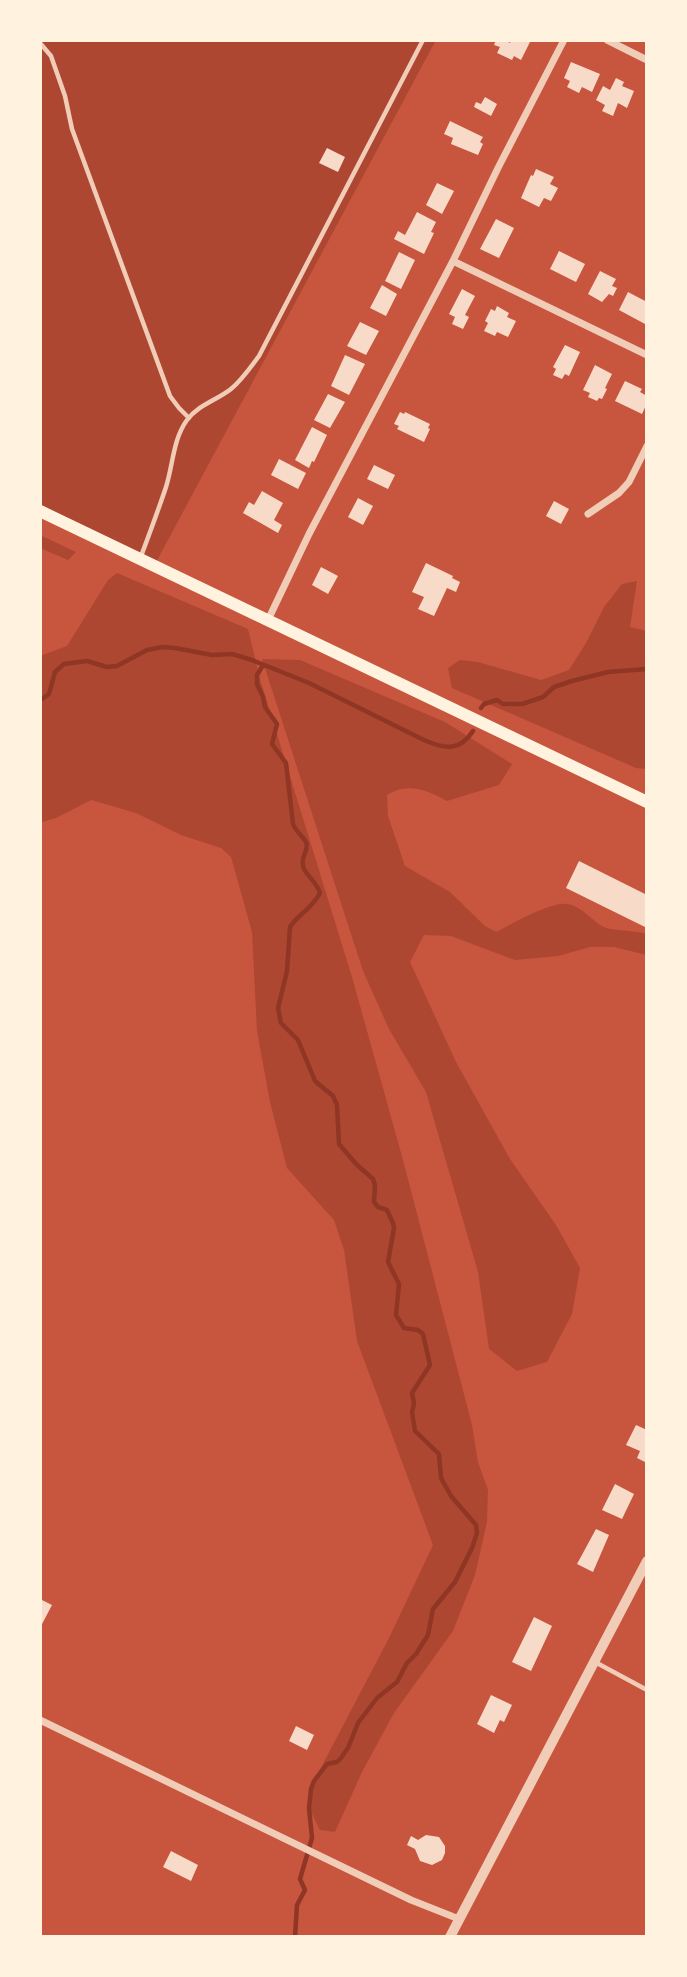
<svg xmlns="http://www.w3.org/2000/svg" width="687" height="1977" font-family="Roboto,sans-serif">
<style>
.green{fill:#ae4732}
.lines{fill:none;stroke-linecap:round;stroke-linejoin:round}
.stream{stroke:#8f3625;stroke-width:4.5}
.building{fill:#f7dbc8}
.service{stroke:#f1ccb7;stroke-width:4.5}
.minor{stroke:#f1ccb7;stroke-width:7}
.tertiary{stroke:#f1ccb7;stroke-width:10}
.secondary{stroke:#fff3e0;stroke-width:12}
</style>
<rect width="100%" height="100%" fill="#c8553d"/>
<!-- green -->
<path class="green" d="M40,40H436L154,566L40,511Z
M40,535L76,552L68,560L40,548Z
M117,573L248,629L260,679L352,977L403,1160L472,1425L478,1462L488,1490L487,1522L475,1575L453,1631L394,1713L362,1772L335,1832L320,1830L309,1808L314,1781L389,1638L433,1545L357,1341L344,1250L334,1220L287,1168L270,1102L257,1031L252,932L231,857L221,848L181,835L136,813L91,800L56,818L42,822L40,824V656L67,646L108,580Z
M637,581L630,627L647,631V769L636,768L452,688L448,668L460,660L478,662L541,680L569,670L586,643L604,607L622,584Z
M262,659L300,660L445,722L512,764L499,785L447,801C427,790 408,782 387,795L388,816L405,866L450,892L485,926L496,932C512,924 550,902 567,904C582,906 593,922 604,927C612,931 634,930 647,934V955L614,947H590L558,956L515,960L451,936L424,935L410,962L456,1062L510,1159L556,1225L580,1268L572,1314L547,1362L517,1371L489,1349L478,1272L426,1092L389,1029L363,971Z"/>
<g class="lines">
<!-- stream -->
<path class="stream" d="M263,665L257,675V684L263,697L265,707L277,724L272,744L286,763L293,824C296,832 302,835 306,842C310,850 299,857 304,869C309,878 317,883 320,893C311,910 299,913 290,927L287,971L278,1008L281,1023L298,1040L315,1081L333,1096L337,1105L339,1144L356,1164L373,1179L375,1185L374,1202L378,1207L387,1210L393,1223L394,1228L388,1262L399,1284L396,1315L404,1328L418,1330L423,1334L430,1365L412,1393L414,1404L412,1412L415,1431L439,1454L441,1478L451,1496L476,1525L477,1533L472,1548L455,1582L433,1609L428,1635L416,1654L407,1663L397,1682L377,1698L358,1723L348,1748L341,1758L337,1762L327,1764L314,1781L311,1789L309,1808L312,1838L300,1879L305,1890L297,1905L295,1937
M40,699H42L49,694L55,672L64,664L87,661L107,667L117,666L147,650L162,647L175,648L212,655L232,654L252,660L309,683L426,741C446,749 460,751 473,731
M481,708L484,704L497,700L503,704H522L543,697L554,687L572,681L608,672L647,669"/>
</g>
<!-- building -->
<path class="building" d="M496,40H505L510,43L511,40H531L521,60L514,56L512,60L497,53L500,47L494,45Z
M571,62L600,74L592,92L582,87L579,93L567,87L570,81L564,78Z
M616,78L624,82L622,86L634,91L627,108L618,103L613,116L602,111L605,105L596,100L603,86L610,90Z
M485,97L497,104L491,116L474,107L476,102L481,104Z
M450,121L483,137L480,142L483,144L478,155L451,144L453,138L444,134Z
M327,148L345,157L338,172L319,163Z
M536,169L554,177L550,184L558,188L551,201L544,198L539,207L521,198L531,175L533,176Z
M437,183L454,191L442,214L426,205Z
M417,212L436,222L431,232L434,233L424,254L394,239L398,231L405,235Z
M496,219L514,228L499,258L480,249Z
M559,251L585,264L576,282L550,269Z
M399,252L415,260L401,289L385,281Z
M600,271L616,279L612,286L617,288L613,296L609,294L602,302L588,294Z
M382,285L397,294L386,316L370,308Z
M462,289L475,296L465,315L469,317L463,329L452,324L455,317L449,314Z
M628,292L647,302V320L645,324L619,310Z
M497,306L509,313L507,317L516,321L508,337L497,332L495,336L484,331L488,323L485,321L491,309L495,311Z
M360,322L379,331L366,355L347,346Z
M565,345L580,352L569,376L565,374L562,379L553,375L556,369L553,367Z
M345,355L365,364L349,395L331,386Z
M595,365L612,374L605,388L607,389L602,399L599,398L597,401L588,397L590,393L583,390Z
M625,381L642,389L640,392L647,396V403L642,414L615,401Z
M328,394L345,402L330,428L314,420Z
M400,412L404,414L405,412L430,424L428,428L430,429L424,442L397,429L399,426L394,424Z
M312,427L327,435L314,462L312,461L309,468L295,460Z
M279,459L306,473L298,489L271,475Z
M374,465L395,475L388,489L367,479Z
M262,491L283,503L274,520L282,525L278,533L243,513L249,502L254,505Z
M358,498L373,506L363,525L348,517Z
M554,501L569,509L561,524L546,516Z
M426,563L453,576L452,578L460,582L456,592L447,588L434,616L418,609L424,597L412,592Z
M321,567L338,576L328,594L312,585Z
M579,861L647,895V928L566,888Z
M636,1425L647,1430V1463L637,1458L640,1451L626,1445Z
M615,1484L634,1494L622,1519L602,1510Z
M596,1529L609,1535L593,1572L577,1564Z
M40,1599L52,1605L40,1628Z
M534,1617L552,1626L531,1671L512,1662Z
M491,1695L512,1705L504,1722L500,1720L494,1733L477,1724Z
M296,1726L314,1735L307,1750L289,1741Z
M426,1835L439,1837L445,1846V1853L442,1860L432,1865L420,1861L415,1849L407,1845L411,1836L418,1840Z
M171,1851L198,1865L191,1881L163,1867Z"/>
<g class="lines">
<!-- service -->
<path class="service" d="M40,43L51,56L65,96L72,129L170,396L179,408L189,418
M140,559C149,535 158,511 166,487C173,465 173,439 187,420C198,405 217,400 231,389C242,380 250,368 259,356L423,40
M595,1662L647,1690"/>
<!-- minor -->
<path class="minor" d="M607,40L647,60
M453,261L647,355
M588,514L619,493L629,482L647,446
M268,620L309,534L453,261L498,168L564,40
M40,1720L411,1900L459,1919"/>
<!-- tertiary -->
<path class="tertiary" d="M450,1937L647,1561"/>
<!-- secondary -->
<path class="secondary" d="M40,511L647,802"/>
</g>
<!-- border -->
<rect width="687" height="1977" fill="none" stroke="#fff3e0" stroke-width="84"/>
</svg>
